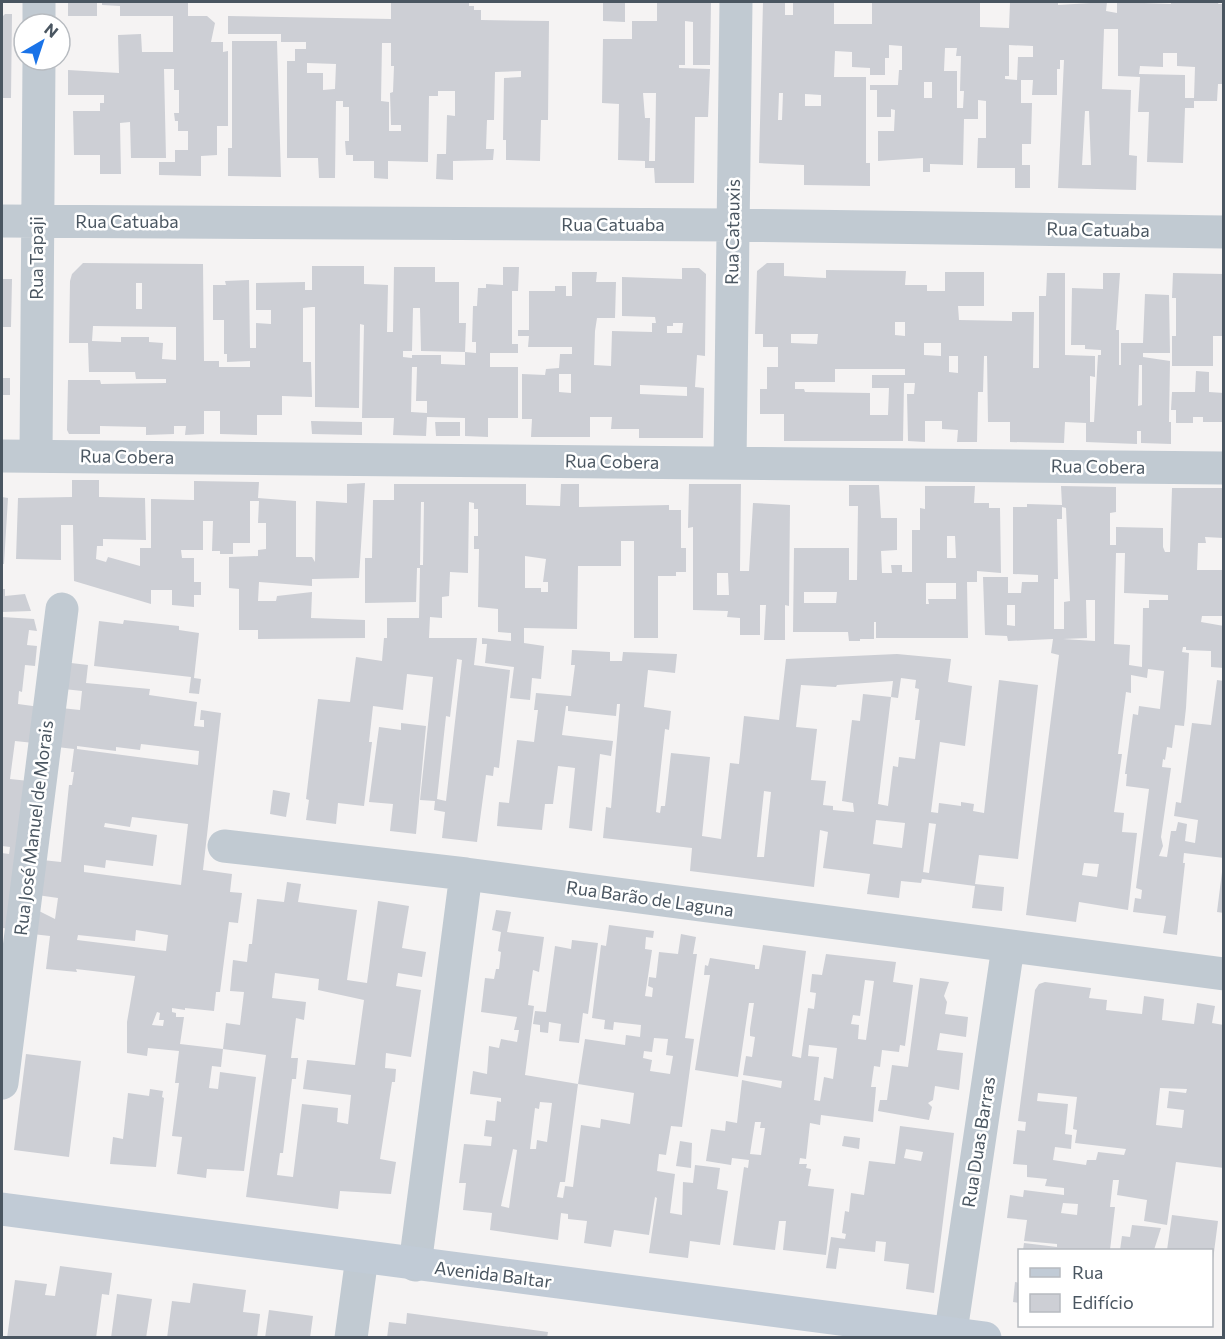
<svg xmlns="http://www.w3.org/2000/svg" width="1225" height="1339" font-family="Commissioner,sans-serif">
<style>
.building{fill:#cdcfd5;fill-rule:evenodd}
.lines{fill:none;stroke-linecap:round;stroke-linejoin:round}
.street{stroke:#c1cad2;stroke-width:33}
.secondary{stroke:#c1cbd6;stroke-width:33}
.labels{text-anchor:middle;stroke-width:5;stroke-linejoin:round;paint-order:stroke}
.street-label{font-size:18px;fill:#4a5661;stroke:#fff}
</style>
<rect width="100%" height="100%" fill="#f5f3f3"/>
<!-- building -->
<path class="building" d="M68,2H97V16H68Z
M102,2H188V16H207L215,23L211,42H223V52L228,51V126H217V155L201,156V176L159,175V162H175V150H188V131H178V121H175L174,113H179V90H174V69H164L166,158H131L130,122L120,123L121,174H100V155H74L73,111H100V103H104V95H68V70L119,73L118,35L141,34L142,52H173V16H120V6L102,5Z
M391,2H469V6H474V10H481V20L549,21L548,120H541L540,161L506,160V140H503L504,78L521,77V71L495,72L494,120H487L486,149H494L493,160L453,161V180L436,179L437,154H446L447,115L455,116V91H438V96H429L428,162L388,161V179L374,178V161H353V155H346L345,141H349V107H343V101H336L335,178H319L318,158H287V61H295V49H306V42H281V34H228V16L391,19ZM382,43H391V66H394L393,92L390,93L391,125H401V131H389V102L381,101ZM307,63L336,64L335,89L323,90V73H307Z
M603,2H625V22L603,21Z
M657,2H711L710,65H693V22L685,21V65H679V68L710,69L708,117H695L694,183H655L654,168H645V161L618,160L619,104L602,103L603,39H632V21H657ZM643,93H656L655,161H649L650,118H645Z
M763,2H785V15H793V2H834V24H872V2H980V27L1009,28L1010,2H1058V5L1107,2L1106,11L1117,13V2L1171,4V2H1219L1218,4H1224V84H1218L1217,101H1194V108H1185L1183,163L1147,162L1149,112H1138L1140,77L1118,76V29H1104L1102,89L1131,90L1129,155L1137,156L1136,190L1058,188L1064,60H1060V69H1057V95H1032L1033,80H1021V103H1032L1031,144H1022V165H1030V188H1015V168H977L978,138H986V101L978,100V119H964L963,165L930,164V172H923V158L878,161V131H894L895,110L891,109V117H877V90H870V85H898L899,70H902V46L889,45V58H885V75H870V68L852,67V52L835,51L834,77H866V163H870V186L804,185V165L759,163ZM1009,45L1033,46V57H1018L1017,80L1005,79V76H1009ZM945,48H957L956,56H961L960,91H964L963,108H957V71H944ZM1163,53H1177V66L1195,67L1194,98H1185V75L1139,74L1140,66L1163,67ZM924,82H932V98H924ZM779,93H783L782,120H778ZM805,94L821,95V106H805ZM1085,111H1089L1091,165H1082Z
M5,14H12L11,98H2V17Z
M232,41H277L281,177L228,176V148H232Z
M83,263L203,264L204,361H219V367H250V361L227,362V354H224V320H213V285H226L225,281L249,280L250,348H256V323L271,324V310H256V283L305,282V290H312V266H364V284L388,285L387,332H393L394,267H435V282H459V323H466L465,352L421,351L420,308H413L412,351H403V357L412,358V355H441V364L465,365V352L476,353V342H472L473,306H477L478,288H486V284L503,285V267H519L518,291H512V344H518V353H490V367H518V418H488V437L465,436V418L427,417L426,436L393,435L394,418H362L364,325L360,324L359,408L315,407V307H312L303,308V362H311L312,397L282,396V415H257V435L220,434V411H204V434L185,435L186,426H174V434L146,435V427L100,426V434H69L67,430L68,380H100L101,384L166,383V379H136L135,372H89L88,343H69L70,281L72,274ZM136,283H142V309H136ZM93,326L176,327V360L162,359L163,343L149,342V337H121V342L92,341ZM412,367H417L416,401H427V413L411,412Z
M767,263H784V276L826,278V270L906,271L905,285H927V291H945V272H984V306H958L959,320L1012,321V312H1034L1033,368H1039V296H1046L1047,273H1065V355L1095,356V377L1090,376V422H1094L1098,355H1101V350L1085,349V345H1071L1072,288L1103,289V273H1120L1116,330H1119V365H1121V343H1143L1145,294L1169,295L1170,353H1143V357L1170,361L1169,422H1171V444L1141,443V431H1137V444L1086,442V423L1065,422L1064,443L1010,442V422H988L987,356H984L983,392H978L977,442H957L958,430L942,429V421H925V442L908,441L907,394H914L915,383H904L903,441H784V414H760V389H767V367H778V347H763V334H755L757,271ZM895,322H905V336L895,335ZM791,334H818L817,344L791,343ZM924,343H941V356L924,355ZM949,356H958V373L949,372ZM1139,365H1142V405L1138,406ZM835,369H905V375H872V388H889L888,415H870V393L805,392L804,389H795V382H835Z
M682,268H699L706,274L705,356L697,355L695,387L704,388L703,438H639V429H611L612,417H590V437H531L532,419H522V374L545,375L546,369L559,368L560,354H572V347H528L529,336H518V330H529V291H555V286H566V296H572V272H597L596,282H616L615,318H597L595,331L594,365L611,366L612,331L652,332V323H656L655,317L622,316V277L682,279ZM673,323H683L682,333H667V326H673ZM559,374H571V393L559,392ZM640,385L687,387V396L640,394Z
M1173,273L1224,274V336H1213V366H1172V336H1176V298H1172Z
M2,279H12L11,327H2Z
M1196,371L1209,372V392L1224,393V422H1203V417H1193V423H1176V410H1171L1172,392H1195Z
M2,378H10V395H2Z
M311,421L362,422V435L312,434Z
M435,422H460V436H436Z
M72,480H99V497L145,498L146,540L103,539V546H97L96,559L106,562L108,557L140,566V548H151V499L194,500V481L259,482L258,498L296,501V557H312L315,562L316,501L347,503V484L365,483L359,578L312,579V586L259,582L258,601H276L277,596L312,592L311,618L365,620V638L258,639V630H239V589L229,588V557L258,556V550L266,549V523H258L259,501H250V543H233V554H220V551H212L213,521H203V550H181L182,558H194V582H201V595H194V607L172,605V590H151V604L74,581L73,525H61V560L16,559L18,498L72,497Z
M394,484H526V505L560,506L561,484H579V507L669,505V510H681V548H686V572H676V576H658V638H634V541H621V566H578L577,629L524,628V643L544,646L541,679L532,678L530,700L510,698L514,667L485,663L487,644H482V638L511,641V633L498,632V609L478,607L479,549H474V536H478V509H474V503L469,502L468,573L450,572L449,596L442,597V618L430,617L429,638H477L474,665L510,670L499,768L494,767L493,776L486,775L477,842L442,838L445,812L434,810L435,801L420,800L433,677L407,674L403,710L373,706L369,742H372L364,806L338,803L336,824L306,820L309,800L306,799L318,699L350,702L356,657L382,661L384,638H387V618H419L420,568H417L416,602L365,603V558H372L373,500H394ZM421,502H424L423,565H420ZM525,556L546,559L543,582H548V592H541V588H525ZM457,659L462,660L446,801L437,799L446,716L450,717Z
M689,484H741L740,571H749L753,503L790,505L789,606L785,605V640H764L766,605H760V635H740V618L727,617L728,611L693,610V527L688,528ZM717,573H728L729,595H717Z
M849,485H879L881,518H897V550L881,551L882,573H892L891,565H902V572H912V530H920V508L925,509V486H975L974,503H989V508H1000L1001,573L977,571V582H967L968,638H876V622H874V639H860V641H849L848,632H793L794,548H849V580H857L858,506H849ZM947,536H955L956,558H947ZM926,583H956V599H928L929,604H926ZM804,592H837L836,603H804Z
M1061,486L1116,487V512L1110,513V545H1116V527L1163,528V547L1165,552H1170L1172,488H1224V538L1205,537L1206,543H1198L1197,570H1224L1222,616H1202L1201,622L1224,626V668L1211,667V651L1186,650V647H1183L1182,652L1189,653L1186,708L1184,726L1175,725L1172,748L1167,747L1165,760L1163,759L1162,767L1171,768L1161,837L1163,846L1159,856L1167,857L1171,831H1176L1178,822L1187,824L1185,841L1195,843L1198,820L1174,816L1176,802L1181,803L1192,723L1211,725L1217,680L1224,681V858L1184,853L1183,863H1185L1177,935L1163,933L1166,916L1133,912L1135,898L1141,899L1142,890L1136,888L1149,789L1126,786L1127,774H1125L1133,714L1138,715L1139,706L1160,709L1164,671L1148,669L1147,678L1131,675V693L1126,692L1118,754H1122L1114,812L1124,813L1122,832L1137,833L1128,910L1079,902L1076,922L1026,915L1059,655L1051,653L1053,639L1008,641L1007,636L985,635L983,577H1008V593H1021L1022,582H1038V575L1013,574V507H1027V504L1062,505ZM1062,507L1066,508L1070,601L1064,602V629H1054V579H1058L1057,519H1062ZM1116,553H1125L1124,593L1168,595V600H1149V608H1143L1142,667L1129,665L1130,645L1114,644ZM1086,600H1095V641L1063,639L1087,638ZM1007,605H1015V626L1007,625ZM1084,863L1099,864L1097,877L1082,875Z
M2,497L8,498L4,564H2Z
M2,589H5V596L25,594L31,611L2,612Z
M2,617L34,619L37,631L29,630L27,645L37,646L35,666L25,665L22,692L19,691L18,704L40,707L34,743L15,741L10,779L29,781L11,929L2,928V853L9,854L10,847L2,846Z
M124,620L179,626V630L199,633L194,678L201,679L199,694L189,693L191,677L94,666L99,621L123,624Z
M572,650L610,652V661H622L623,652L677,654L675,673L648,670L644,707L671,711L669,730L665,729L656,812L660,813L661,806H665L671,753L710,757L702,836L721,839L730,763L739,764L744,716L779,720L786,659L897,654L951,659L948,682L972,686L965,746L940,742L931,812L938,813L939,803L961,806V802L974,804L973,811L984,813L999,680L1038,685L1018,859L979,855L975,884L1004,887L1002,911L972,908L975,886L922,879L921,883L901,881L899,898L867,894L870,874L823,868L828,832L820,830L814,887L690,871L692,848L603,838L606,807L611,808L620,704H617L616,716L568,711V706H566L562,735L613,741L611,756L600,754L592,831L569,828L575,768L558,766L553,804H545L542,830L497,826L499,802L509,803L517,740L534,742L538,710H534L536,693L571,696L575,665H571ZM901,678L916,680L915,688L919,689L915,720H920L915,759L899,757L898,767L893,766L888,806L878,804L891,697L863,694L860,721L852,720L842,801L853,803L854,812L833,810V806L823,805L826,781L811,780L817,729L796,727L801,685L836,687L837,685L893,681L891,697L898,698ZM764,791L771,792L764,857H757ZM876,820L905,823L902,848L873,844ZM929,823L936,824L929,873L923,872Z
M71,663L88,665L86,683L150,689L149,695L197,702L194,726L204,727V720H200L201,710L221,713L203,870L232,874L230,892L242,893L238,923L229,922L220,992H216L214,1011L185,1008V1010L172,1008V1012L176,1013V1017H184L180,1044L223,1049L221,1067L212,1066L209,1088L218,1089L220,1072L256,1077L244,1171L207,1169L206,1178L177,1174L182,1137L172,1136L179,1083H175L179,1051L148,1048L147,1056L127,1053V1022L135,976L76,969L77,972L46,969L50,936L32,934L35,909L55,919L58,898L37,895L42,860L61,862L69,785H72L74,772H71L74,749L57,747L61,708L80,710L82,691L64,689ZM141,744L199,751L198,765L77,749V746L116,751V747L140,750ZM132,817L188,824L181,885L84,872V865L105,868L106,860L153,866L157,835L104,827L105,823L130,827ZM136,930L168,935L166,951L77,940L78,935L135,941ZM157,1012L160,1013L159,1020H164L163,1026L152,1025Z
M401,723L426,726L416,834L390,831L393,804L369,802L379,727L401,730Z
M273,790L290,793L286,817L270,814Z
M1222,872H1224V913L1217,912Z
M287,882L301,884L298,902L357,910L347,980L367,983L378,901L409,906L402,948L426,952L422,977L398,973L396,986L421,990L411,1057L386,1053L385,1068L396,1069L395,1082H392L380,1159L396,1162L391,1194L340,1191L338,1209L246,1197L266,1055L223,1049L226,1023L240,1025L244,992L230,991L233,960L247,962L249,944H252L257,899L284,902ZM275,973L319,979L318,990L364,1000L355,1065L307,1060L303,1089L351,1095L348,1124L337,1122L338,1108L302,1104L293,1177L277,1175L280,1153H283L292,1079H296L298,1058H291L296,1018L304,1020L306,1002L272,998Z
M496,910L511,912L507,932L544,937L539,972L533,970L528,1005L534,1006L525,1075L578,1084L565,1182H560L557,1197L563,1198L565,1186L573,1187L581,1125L600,1128L601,1119L630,1124L634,1093L578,1084L585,1039L625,1045L626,1035L640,1037L641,1025L614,1022L613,1030L604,1029L605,1020L592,1018L601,945L606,946L609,925L654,931L653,938L646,937L645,949L652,950L645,996L652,997L653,988L648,986L649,977L656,978L659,952L678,954L681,934L696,937L693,954H697L685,1038L694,1039L682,1127L671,1126L666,1155L659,1154L657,1171L675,1174L670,1213L682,1215L683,1182L693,1183L695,1165L720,1168L717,1189L728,1191L720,1245L690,1241L688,1258L649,1253L657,1198L655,1197L649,1235L614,1230L611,1247L584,1243L587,1221L568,1219V1214L561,1213L558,1240L490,1230L492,1213L463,1210L466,1183H459L464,1144L491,1146L492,1137L484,1136L486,1120L495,1121L497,1101L501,1102V1098L470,1094L473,1071L487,1074L489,1046L499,1048L501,1039L517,1042L519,1030H514L517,1017L481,1012L485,978L494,979L496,969H499L501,952L498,951L501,932L492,930ZM654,1038L668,1039L666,1055L673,1056L670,1074L650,1071L652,1060L643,1058L644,1051L652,1052ZM540,1102L552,1103L547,1142L537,1140L536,1149H530L535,1108L539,1109ZM513,1149L517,1150L509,1208L501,1206Z
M572,940L598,943L588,1014L583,1013L579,1043L559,1041L561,1024L549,1022L548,1033L540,1032V1025L533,1024L535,1011L546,1012L555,946L571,949Z
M763,945L806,951L792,1056L801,1058L808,1008L814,1009L816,993L810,992L812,974L822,975L826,954L896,962L893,982L913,985L905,1046L900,1045L899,1052L882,1050L880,1067L874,1066L871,1087H876L873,1122L821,1115L820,1125L810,1123L806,1159L800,1158L799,1164H807L806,1168L811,1169L808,1186L834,1189L826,1255L783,1250L786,1221H779L775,1250L733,1245L744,1167L748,1168L749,1160L732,1158L731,1165L706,1161L711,1129L725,1131L726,1121L737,1123L742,1080L781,1088L782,1081L743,1075L746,1056L752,1057L755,1037L750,1036V1029L754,1003H749L738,1077L695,1070L710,975H704L705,965L708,966L710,958L755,965V969H759ZM865,980L874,981L866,1040L858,1039L859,1025L851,1024L853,1015L860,1016ZM809,1045L837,1048L833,1079L824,1077L820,1101L814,1100L819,1057L808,1056ZM755,1122H761L760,1128H765L761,1155L750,1154Z
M920,978L949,982L944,996L947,1002L945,1014L968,1017L966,1037L940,1033L937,1050L963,1053L959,1090L935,1086L933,1100L928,1103L932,1107L929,1120L878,1111L880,1100H887L892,1065L908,1067Z
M1045,982L1091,988L1089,998L1107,1000L1106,1010L1142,1014L1144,996L1164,999L1162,1020L1194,1024L1197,1003L1215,1006L1212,1023L1224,1025V1168L1176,1162L1167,1225L1144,1221L1147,1200L1117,1195L1119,1180H1113L1110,1207H1115L1110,1250H1023L1024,1243L1057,1247V1244L1024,1241L1027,1220L1007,1218L1010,1195L1023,1197L1024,1190L1064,1195V1188L1045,1186L1047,1179L1027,1177V1165L1013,1164L1017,1130L1025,1131L1026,1122L1018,1121L1035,990L1039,984ZM1160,1088L1187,1089L1186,1093L1169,1091L1167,1108L1184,1110L1182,1128L1156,1125ZM1038,1093L1077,1097L1073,1129L1077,1130L1075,1143L1126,1149L1124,1155L1098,1152L1096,1160H1087L1086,1165L1053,1160L1055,1147L1071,1149L1072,1135L1065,1134L1068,1104L1037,1101ZM1063,1203L1078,1204L1077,1215L1061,1213Z
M26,1054L81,1061L69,1157L14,1150Z
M150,1089L163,1091L162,1097L164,1098L156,1167L110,1164L113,1137L123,1139L128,1093L149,1096Z
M900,1126L954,1133L934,1293L906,1289L909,1264L884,1261L886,1242L876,1241L875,1252L839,1248L836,1269L826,1268L831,1237L845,1239L846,1234L842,1233L845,1211L849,1212L851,1193L864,1195L869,1161L895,1164ZM906,1149L923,1152L921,1161L904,1158Z
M844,1136L860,1138L859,1149L842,1146Z
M680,1141L692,1143L691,1168L676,1166Z
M1172,1215L1218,1221L1213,1260L1212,1250H1167Z
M1132,1225L1161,1228L1154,1250H1120L1122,1236L1130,1237Z
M60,1266L112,1273L109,1295L102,1294L96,1338H7L15,1280L47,1284L45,1295L55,1296Z
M1015,1282L1020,1283V1303L1013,1302Z
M193,1283L246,1290L243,1312L260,1314L257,1338H167L172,1301L190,1303Z
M117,1294L152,1299L146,1338H111Z
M269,1310L313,1316L310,1338H265Z
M407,1313L548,1332L547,1338H387L389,1322L406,1324Z"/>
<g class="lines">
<!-- street -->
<path class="street" d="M39,24V2
M2,221L734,225L1224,232
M2,456L1224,468
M36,456L39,60
M730,463L736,2
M224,846L466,874
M2,1083L62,609
M415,1265L466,874L1224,974
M351,1338L362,1257
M950,1338L1008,947"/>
<!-- secondary -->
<path class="secondary" d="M2,1209L985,1338"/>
</g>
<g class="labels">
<!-- street labels -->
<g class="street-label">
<text x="127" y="228">Rua Catuaba</text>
<text x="613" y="231">Rua Catuaba</text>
<text transform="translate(1098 230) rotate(1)" y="6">Rua Catuaba</text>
<text transform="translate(733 232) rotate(-89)" y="6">Rua Catauxis</text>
<text transform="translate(37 258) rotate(-90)" y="6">Rua Tapaji</text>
<text transform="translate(127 457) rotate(1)" y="6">Rua Cobera</text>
<text transform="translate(612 462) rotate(1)" y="6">Rua Cobera</text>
<text transform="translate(1098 467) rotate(1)" y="6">Rua Cobera</text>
<text transform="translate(34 828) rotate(-83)" y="6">Rua José Manuel de Morais</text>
<text transform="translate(650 899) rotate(8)" y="6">Rua Barão de Laguna</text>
<text transform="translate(979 1142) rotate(-81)" y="6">Rua Duas Barras</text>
<text transform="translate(493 1275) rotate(7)" y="6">Avenida Baltar</text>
</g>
</g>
<!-- border -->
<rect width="1225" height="1339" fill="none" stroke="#4a5661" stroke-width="6"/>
<!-- legend -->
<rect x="1018" y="1249" width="195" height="78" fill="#ffffff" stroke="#b7bbc0" stroke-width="1.5"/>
<rect x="1030" y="1268" width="30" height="9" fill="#c1cbd6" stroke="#b7bbc0" stroke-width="1.5"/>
<text x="1072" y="1279" font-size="18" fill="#4a5661">Rua</text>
<rect x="1030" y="1294" width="30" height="18" fill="#cdcfd5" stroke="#b7bbc0" stroke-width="1.5"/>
<text x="1072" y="1309" font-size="18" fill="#4a5661">Edifício</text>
<!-- north arrow -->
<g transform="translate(42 42) rotate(39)"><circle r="28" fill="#ffffff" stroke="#b7bbc0" stroke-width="1.5"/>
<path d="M0-4.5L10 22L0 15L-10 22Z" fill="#1a73e8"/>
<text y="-9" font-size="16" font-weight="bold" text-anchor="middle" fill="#4a5661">N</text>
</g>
</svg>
